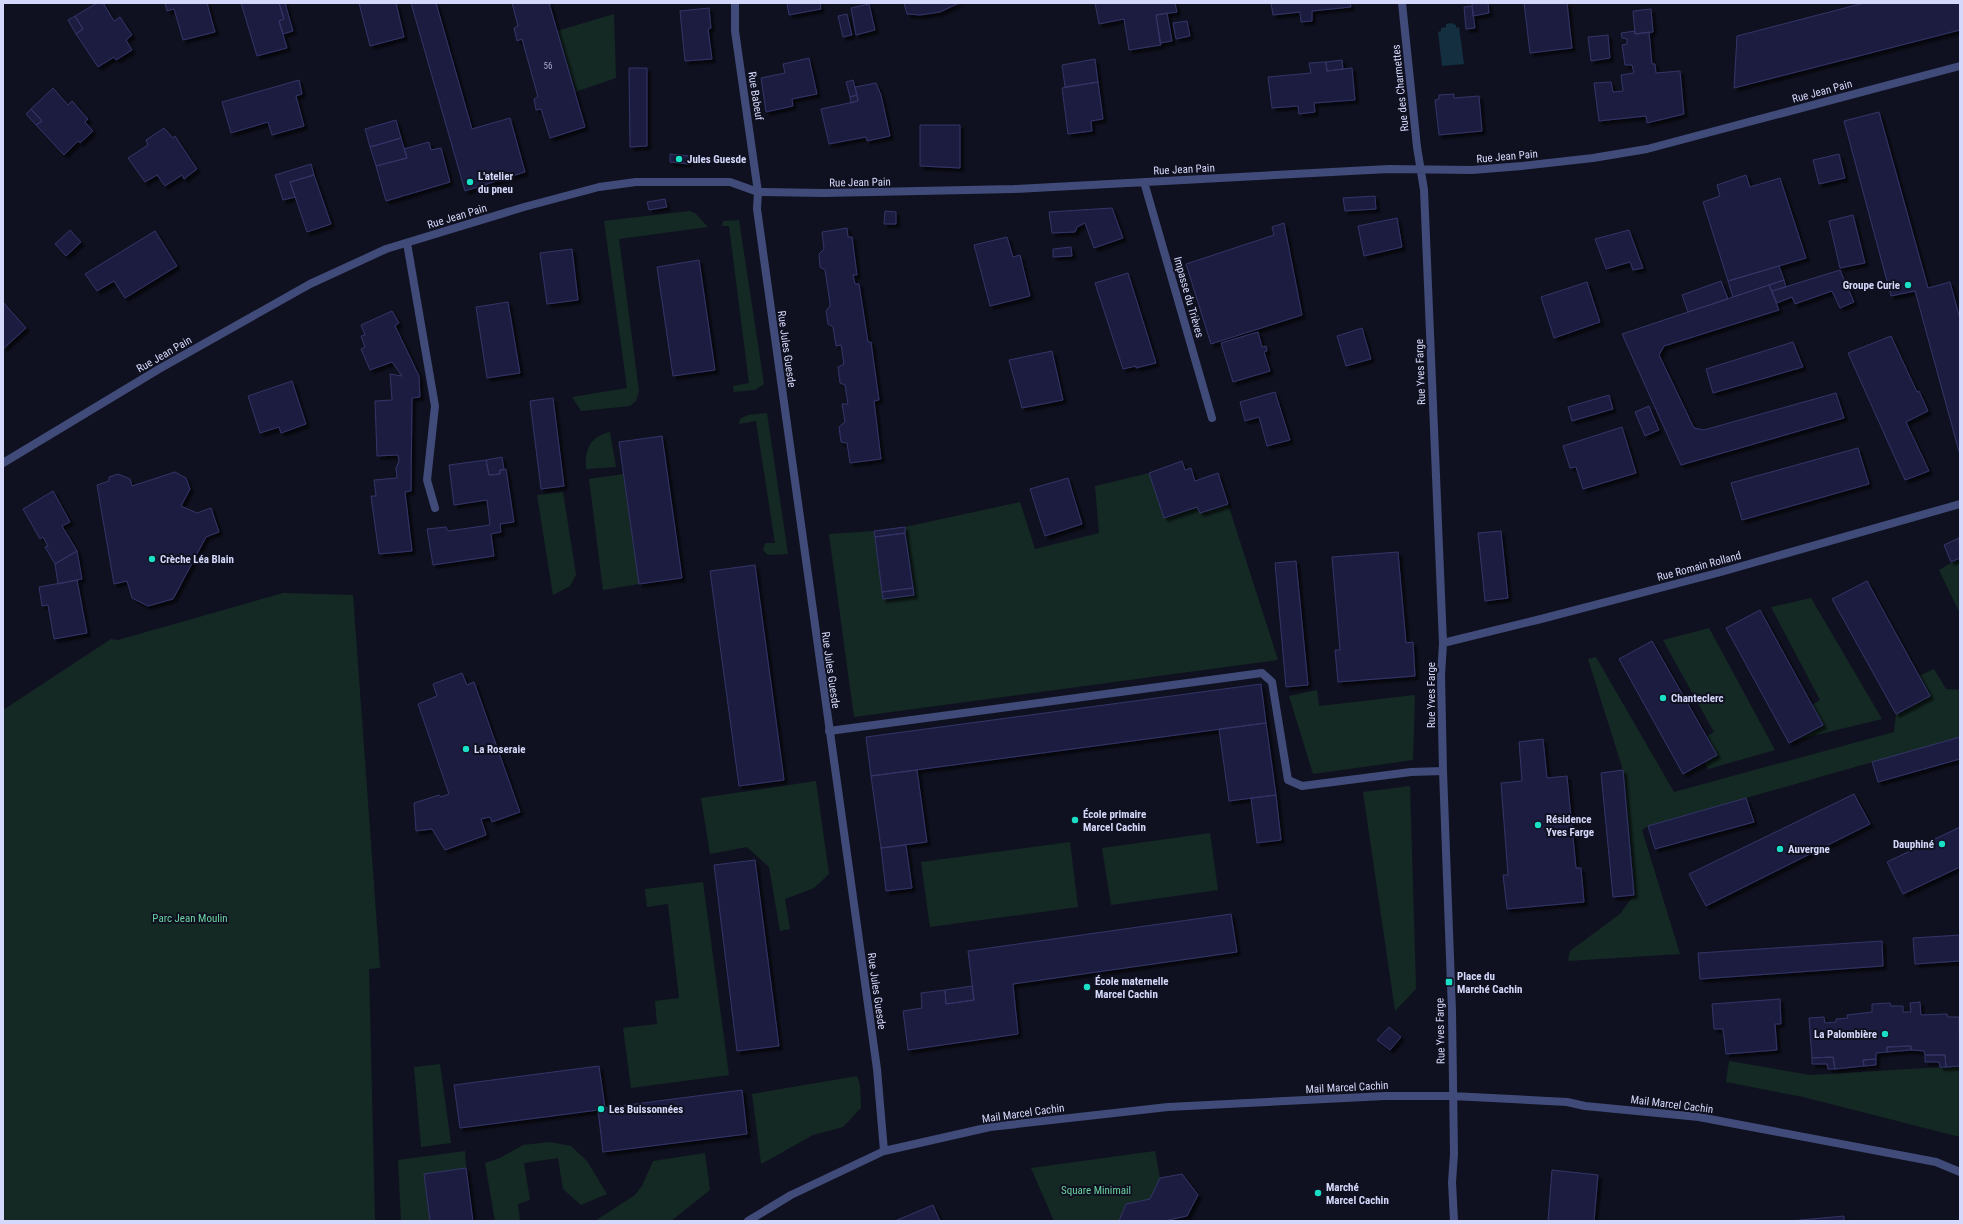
<svg xmlns="http://www.w3.org/2000/svg" width="1963" height="1224" font-family="'Roboto Condensed',sans-serif">
<style>
.green{fill:#142924}
.water{fill:#132f40}
.building{fill:#1e1f3f;stroke:#333468;filter:url(#shadow)}
.lines{fill:none;stroke-linecap:round;stroke-linejoin:round}
.pedestrian{stroke:#404b79;stroke-width:8}
.minor{stroke:#404b79;stroke-width:8}
.poi-dot{fill:#1bdec7;stroke:#101120;stroke-width:1.5}
.labels{text-anchor:middle;stroke-width:4;stroke-linejoin:round;paint-order:stroke}
.number-label{font-size:9px;fill:#a6aacb}
.street-label{font-size:11px;fill:#d4d8fa;stroke:#101120}
.poi-label{font-size:11px;font-weight:bold;fill:#d4d8fa;stroke:#101120;text-anchor:start}
.park-label{font-size:11px;fill:#69d1a0;stroke:#101120}
</style>
<defs>
<filter id="shadow"><feDropShadow dx="3.5" dy="3.5" stdDeviation="1" flood-color="#0009"/></filter>
</defs>
<rect width="100%" height="100%" fill="#101120"/>
<!-- green -->
<path class="green" d="M614,14L616,78L575,92L557,31Z
M689,211L695,213L708,227L619,239L639,391L636,401L630,406L581,411L572,397L627,388L604,221Z
M739,220L764,384L755,390L734,392L733,386L749,383L729,226H722L723,221Z
M767,413L788,554L768,555L763,550L765,543H775L756,421L739,424L740,419L748,415Z
M610,432L616,467L586,469C585,450 589,437 610,432Z
M1149,473L1164,518L1197,507L1200,513L1228,504L1278,660L854,717L829,534L874,531L883,599L914,595L905,527L1020,502L1035,549L1099,533L1095,486Z
M623,474L639,584L603,590L589,479Z
M563,492L576,575L570,586L553,595L537,495Z
M1958,559L1960,564V614L1939,570Z
M283,593L353,595L380,968L369,969L375,1221H3V710L111,639L118,640Z
M1811,598L1882,719L1796,740L1823,725L1812,705L1820,700L1771,607Z
M1709,628L1775,750L1708,769L1704,762L1716,755L1706,737L1714,732L1663,640Z
M1596,657L1674,792L1894,732L1896,714L1930,696L1919,676L1934,669L1946,689L1960,690V737L1648,826L1642,830L1680,954L1568,961L1570,951L1620,914L1634,895L1623,770L1588,659Z
M1317,690L1319,706L1415,695L1413,760L1313,774L1289,696Z
M816,781L829,874L814,888L785,899L790,929L780,931L769,867L747,847L710,854L701,798Z
M1410,786L1416,989L1395,1011L1363,792Z
M1210,833L1218,890L1111,905L1102,848Z
M1070,842L1078,907L930,927L921,862Z
M703,882L729,1075L631,1088L623,1028L657,1024L655,1001L679,998L668,904L647,907L645,889Z
M1729,1061L1810,1075L1960,1066V1137L1803,1097L1726,1082Z
M440,1064L451,1143L421,1147L414,1067Z
M857,1076L860,1085L861,1108L843,1127L813,1135L761,1164L752,1094Z
M550,1142L571,1146L587,1161L607,1194L581,1205L563,1189L558,1158L524,1163L530,1200L518,1204L520,1221H495L485,1163L500,1158L523,1145Z
M465,1151L466,1168L424,1174L430,1221H401L398,1160Z
M1155,1151L1160,1178L1150,1199L1126,1204L1119,1221H1054L1031,1168Z
M705,1153L710,1190L671,1221H595L635,1195L642,1186L653,1161Z"/>
<!-- water -->
<path class="water" d="M1451,23L1456,25V28L1459,27L1464,64L1442,66L1438,32L1441,31V28L1446,27V24Z"/>
<!-- building -->
<path class="building" d="M97,3H103L114,21L120,17L132,35L126,40L132,50L116,60L114,57L98,67L76,34L83,29L75,16Z
M165,3H207L215,32L183,40L174,9L167,11Z
M241,3H279L284,19L279,21L287,48L257,56Z
M279,3H285L293,31L283,34L279,21L284,19Z
M359,3H396L404,37L370,46Z
M411,3H436L472,129L510,118L525,172L465,191Z
M512,3H549L585,127L550,138L541,109L536,110L534,99L538,97L522,39L517,41L514,28L518,26Z
M787,3H820L821,9L789,15Z
M904,3H959L940,12L920,15L907,14Z
M1095,3H1175L1177,12L1156,15L1161,45L1129,50L1124,19L1099,24Z
M1271,3H1350L1351,7L1312,11V21L1301,22L1300,12L1273,15Z
M1472,3H1488L1489,13L1473,16Z
M1524,3H1567L1572,48L1530,53Z
M1864,3H1960V30L1734,88L1737,36Z
M869,4L875,30L856,35L851,8Z
M1472,6L1475,28L1466,29L1464,7Z
M709,8L711,28L708,29L712,59L685,61L680,11Z
M1651,9L1653,32L1635,34L1633,11Z
M1167,13L1172,41L1160,43L1156,15Z
M847,14L852,35L843,37L838,16Z
M75,16L83,29L76,34L68,20Z
M1187,21L1190,36L1176,39L1173,23Z
M1635,31V34L1649,32L1652,64H1655L1656,73L1680,71L1684,114L1647,123L1646,116L1599,121L1594,83L1611,82L1613,92L1623,91L1621,75L1634,73L1632,65H1625L1622,45L1627,44V39L1622,38L1621,33Z
M1608,35L1610,58L1591,61L1588,37Z
M809,58L817,94L792,99L793,106L766,112L761,78L785,73L783,64Z
M1095,59L1098,82L1065,87L1062,65Z
M1342,60L1343,69L1327,71L1326,62Z
M1326,62L1327,71L1352,68L1355,100L1314,103L1315,112L1299,114L1298,106L1272,108L1268,77L1311,73L1309,63Z
M629,68H647V146L630,147Z
M299,80L302,94L296,96L304,126L272,135L268,122L231,133L222,102Z
M853,80L857,95L850,97L846,82Z
M1098,82L1103,119L1091,121L1092,131L1068,134L1062,88Z
M876,83L881,95L890,136L867,141L866,137L829,144L821,109L858,101L855,87Z
M53,88L68,105L72,101L88,119L85,122L93,131L80,143L78,141L64,155L36,125L42,121L31,109Z
M1454,94V98L1479,96L1482,131L1439,135L1435,100L1439,99V95Z
M857,95L858,101L851,103L850,97Z
M31,109L42,121L36,125L26,114Z
M1879,112L1928,288L1950,282L1960,319V455L1915,291L1891,296L1844,121Z
M396,120L401,138L370,147L365,129Z
M920,125H960V168L920,166Z
M164,128L173,138L175,136L197,169L184,179L182,175L165,186L157,175L145,182L128,158L148,145L146,140Z
M401,138L407,158L376,166L370,147Z
M429,142L431,150L441,148L450,182L386,201L376,166L407,158L404,149Z
M670,154L689,156L688,164L670,162Z
M1839,154L1845,178L1819,184L1813,160Z
M311,164L314,175L290,182L295,197L283,200L275,175Z
M314,175L331,224L307,232L290,182Z
M1746,175L1750,187L1780,178L1806,258L1728,281L1703,202L1720,196L1717,185Z
M1375,196L1376,209L1345,211L1343,198Z
M665,199L667,207L649,210L647,202Z
M1112,208L1123,238L1094,248L1085,223L1077,227L1075,232L1052,233L1049,212Z
M885,211L896,212V224H884Z
M1853,215L1865,263L1840,268L1829,221Z
M1397,218L1402,247L1364,256L1358,226Z
M1284,223L1302,315L1211,344L1186,264L1274,235L1272,227Z
M847,228L848,237H852L857,275H853L855,284H859L868,342H871L879,400L874,401L881,459L850,463L847,443L841,442L839,427L845,422L842,404H848L845,385L840,383L838,367L844,364L841,345L836,346L833,327L828,324L826,311L830,306V303L825,270L820,267L819,254L824,249L822,232Z
M70,230L81,242L66,256L55,244Z
M1629,230L1643,268L1633,270L1630,262L1606,269L1595,239Z
M155,231L177,266L125,298L114,281L97,291L85,274Z
M1007,237L1013,257L1020,255L1030,296L990,306L974,245Z
M1071,247L1072,256L1053,257V249Z
M572,249L578,300L547,304L540,253Z
M699,260L715,370L673,376L657,267Z
M1779,266L1784,280L1733,297L1728,281Z
M1840,270L1854,302L1840,308L1832,291L1795,304L1792,297L1777,303L1772,291Z
M1128,273L1156,363L1136,368V366L1123,369L1095,283Z
M1784,280L1786,287L1772,291L1769,285Z
M1721,281L1728,299L1688,312L1682,295Z
M1587,282L1600,322L1554,338L1541,297Z
M1769,285L1779,310L1664,346L1659,355L1694,428L1704,430L1836,393L1844,418L1681,465L1622,334Z
M3,302L26,328L3,349Z
M508,302L520,373L487,378L476,307Z
M392,311L399,323L395,326L419,376L420,397L412,398L411,491L405,492L412,551L379,554L371,496H376L374,480L397,478L396,468L399,461L398,455L377,456L375,401L392,400L390,374L402,376L392,362L370,370L361,349L365,347L361,336L365,335L361,325Z
M1362,328L1371,359L1346,366L1337,336Z
M1258,332L1262,347L1266,346L1267,351L1264,352L1270,371L1233,382L1221,343Z
M1891,336L1917,392L1919,391L1928,411L1906,422L1929,471L1905,480L1848,353Z
M1793,342L1803,367L1713,393L1706,369Z
M1052,351L1063,400L1022,408L1009,360Z
M292,381L306,424L281,433L279,427L260,433L248,396Z
M1275,392L1290,440L1267,446L1259,417L1245,421L1240,402Z
M1609,395L1613,409L1572,421L1568,407Z
M553,398L564,486L541,489L530,401Z
M1649,406L1659,430L1645,436L1635,412Z
M1622,427L1636,473L1583,489L1576,467L1570,468L1563,446Z
M662,436L682,578L639,584L619,442Z
M1858,448L1869,484L1742,520L1731,483Z
M502,457L504,470H500V474L489,475L486,460Z
M486,460L489,475L500,474V470L506,469L514,522L500,524L501,532L491,534L494,556L433,565L427,529L446,527L448,531L490,525L487,500L454,505L449,465Z
M1182,461L1185,470L1191,468L1195,481L1218,473L1228,504L1200,513L1197,507L1164,518L1149,473Z
M175,472L186,478L190,489L181,506L197,513L211,508L219,532L206,537L173,599L148,606L132,598L127,581L114,584L97,485L109,481V477L118,474L130,479L132,486Z
M1068,478L1082,524L1045,536L1030,489Z
M53,491L70,522L62,526L77,551L55,564L45,547L48,546L43,537L40,539L23,509Z
M905,527V533L875,537L874,531Z
M1501,531L1508,598L1485,601L1478,533Z
M905,533L913,588L882,592L875,537Z
M1959,538L1960,558L1951,562L1944,545Z
M77,551L82,579L58,584L55,564Z
M1398,552L1406,643L1413,642L1415,676L1338,682L1335,650H1340L1332,557Z
M1296,561L1308,685L1286,687L1275,563Z
M755,565L784,780L739,786L710,571Z
M77,580L87,633L54,639L48,605L42,606L39,587Z
M1867,581L1930,696L1896,714L1832,599Z
M913,588L914,595L883,599L882,592Z
M1760,610L1823,725L1789,743L1726,628Z
M1652,641L1717,755L1683,774L1619,659Z
M462,673L467,685L474,682L520,812L492,822L490,817L481,819L486,835L445,850L432,829L416,831L414,803L439,795L441,797L449,794L418,704L437,696L433,684Z
M1261,684L1266,723L871,776L866,737Z
M1266,723L1276,795L1229,801L1219,729Z
M1960,737V759L1878,782L1872,762Z
M1543,739L1547,778L1567,776L1576,868H1581L1584,902L1507,909L1503,875H1508L1501,783L1522,781L1519,742Z
M917,770L927,842L881,848L871,776Z
M1623,770L1634,895L1613,897L1601,773Z
M1854,794L1870,824L1706,906L1689,874Z
M1276,795L1281,840L1257,843L1251,798Z
M1746,798L1754,822L1655,849L1648,826Z
M1960,827V867L1903,894L1887,862Z
M906,845L912,888L886,891L881,848Z
M755,860L779,1046L737,1051L714,865Z
M1231,914L1237,952L1013,984L1018,1034L908,1050L903,1011L922,1008L921,993L945,990L946,1004L974,1000L968,951Z
M1960,935V961L1915,964L1913,938Z
M1882,941L1883,966L1700,979L1698,953Z
M972,986L974,1000L946,1004L945,990Z
M1780,999L1781,1024H1775L1777,1050L1726,1054L1723,1029H1714L1712,1004Z
M1920,1002L1921,1015L1947,1014L1948,1017H1959L1960,1066L1946,1067L1945,1055H1925L1924,1051L1911,1050V1046L1887,1047V1052L1876,1053V1059L1863,1060L1864,1066L1835,1069L1833,1057L1812,1058L1809,1018L1824,1017L1825,1023L1836,1022V1019L1848,1018L1847,1015L1872,1012V1004L1890,1003L1891,1006H1903V1012H1911L1910,1003Z
M1389,1027L1401,1037L1390,1050L1377,1040Z
M1911,1046V1050L1887,1052V1047Z
M1925,1055H1945L1946,1067H1940L1939,1062H1925Z
M1833,1057L1835,1069H1828L1827,1064H1812V1058Z
M1876,1059V1065L1864,1066L1863,1060Z
M599,1066L605,1108L742,1090L747,1134L603,1152L598,1110L460,1128L454,1085Z
M466,1168L473,1221H430L424,1174Z
M1552,1170L1598,1175L1594,1221H1548Z
M1182,1174L1198,1195L1187,1216L1164,1221H1119L1126,1204L1150,1199L1160,1178Z
M933,1205L940,1221H895Z
M1844,1216V1221H1790Z"/>
<g class="lines">
<!-- pedestrian -->
<path class="pedestrian" d="M829,731L1262,673L1272,682L1288,780L1302,786L1411,772L1443,771"/>
<!-- minor -->
<path class="minor" d="M735,3V31L758,192L757,209L877,1069L884,1151
M1402,3L1417,147L1424,190L1443,643L1441,675L1443,771L1452,1011L1454,1154L1452,1182L1454,1221
M1144,182L1212,418
M407,243L435,406L427,480L435,508
M3,463L159,369L310,284L386,249L524,207L599,187L636,182H730L758,192L824,193L1014,189L1389,169L1472,170L1522,166L1593,158L1647,149L1960,66
M1443,643L1541,619L1721,572L1960,504
M748,1221L791,1195L884,1151L990,1127L1168,1107L1385,1096H1452L1567,1102L1585,1106L1699,1117L1936,1162L1960,1172"/>
</g>
<!-- markers -->
<g class="poi-dot">
<circle cx="679" cy="159" r="4"/>
<circle cx="470" cy="182" r="4"/>
<circle cx="1908" cy="285" r="4"/>
<circle cx="152" cy="559" r="4"/>
<circle cx="1663" cy="698" r="4"/>
<circle cx="466" cy="749" r="4"/>
<circle cx="1075" cy="820" r="4"/>
<circle cx="1538" cy="825" r="4"/>
<circle cx="1942" cy="844" r="4"/>
<circle cx="1780" cy="849" r="4"/>
<rect x="1445" y="978" width="8" height="8" rx="2"/>
<circle cx="1087" cy="987" r="4"/>
<circle cx="1885" cy="1034" r="4"/>
<circle cx="601" cy="1109" r="4"/>
<circle cx="1318" cy="1193" r="4"/>
</g>
<g class="labels">
<!-- number labels -->
<g class="number-label">
<text x="548" y="69">56</text>
</g>
<!-- street labels -->
<g class="street-label">
<text transform="translate(1400 88) rotate(-96)" y="4">Rue des Charmettes</text>
<text transform="translate(1822 91) rotate(-15)" y="4">Rue Jean Pain</text>
<text transform="translate(756 96) rotate(81)" y="4">Rue Babeuf</text>
<text transform="translate(1507 156) rotate(-5)" y="4">Rue Jean Pain</text>
<text transform="translate(1184 169) rotate(-3)" y="4">Rue Jean Pain</text>
<text transform="translate(860 182) rotate(-1)" y="4">Rue Jean Pain</text>
<text transform="translate(457 216) rotate(-17)" y="4">Rue Jean Pain</text>
<text transform="translate(1189 297) rotate(74)" y="4">Impasse du Trièves</text>
<text transform="translate(787 349) rotate(82)" y="4">Rue Jules Guesde</text>
<text transform="translate(164 354) rotate(-30)" y="4">Rue Jean Pain</text>
<text transform="translate(1420 372) rotate(-92)" y="4">Rue Yves Farge</text>
<text transform="translate(1699 566) rotate(-15)" y="4">Rue Romain Rolland</text>
<text transform="translate(831 670) rotate(82)" y="4">Rue Jules Guesde</text>
<text transform="translate(1431 695) rotate(-90)" y="4">Rue Yves Farge</text>
<text transform="translate(877 991) rotate(82)" y="4">Rue Jules Guesde</text>
<text transform="translate(1440 1031) rotate(-91)" y="4">Rue Yves Farge</text>
<text transform="translate(1347 1087) rotate(-3)" y="4">Mail Marcel Cachin</text>
<text transform="translate(1672 1104) rotate(7)" y="4">Mail Marcel Cachin</text>
<text transform="translate(1023 1113) rotate(-8)" y="4">Mail Marcel Cachin</text>
</g>
<!-- poi labels -->
<g class="poi-label">
<text x="687" y="163">Jules Guesde</text>
<text x="478" y="180">L'atelier<tspan x="478" dy="13">du pneu</tspan></text>
<text x="1900" y="289" text-anchor="end">Groupe Curie</text>
<text x="160" y="563">Crèche Léa Blain</text>
<text x="1671" y="702">Chanteclerc</text>
<text x="474" y="753">La Roseraie</text>
<text x="1083" y="818">École primaire<tspan x="1083" dy="13">Marcel Cachin</tspan></text>
<text x="1546" y="823">Résidence<tspan x="1546" dy="13">Yves Farge</tspan></text>
<text x="1934" y="848" text-anchor="end">Dauphiné</text>
<text x="1788" y="853">Auvergne</text>
<text x="1457" y="980">Place du<tspan x="1457" dy="13">Marché Cachin</tspan></text>
<text x="1095" y="985">École maternelle<tspan x="1095" dy="13">Marcel Cachin</tspan></text>
<text x="1877" y="1038" text-anchor="end">La Palombière</text>
<text x="609" y="1113">Les Buissonnées</text>
<text x="1326" y="1191">Marché<tspan x="1326" dy="13">Marcel Cachin</tspan></text>
</g>
<!-- park labels -->
<g class="park-label">
<text x="190" y="922">Parc Jean Moulin</text>
<text x="1096" y="1194">Square Minimail</text>
</g>
</g>
<!-- border -->
<rect width="1963" height="1224" fill="none" stroke="#d4d8fa" stroke-width="8"/>
</svg>
